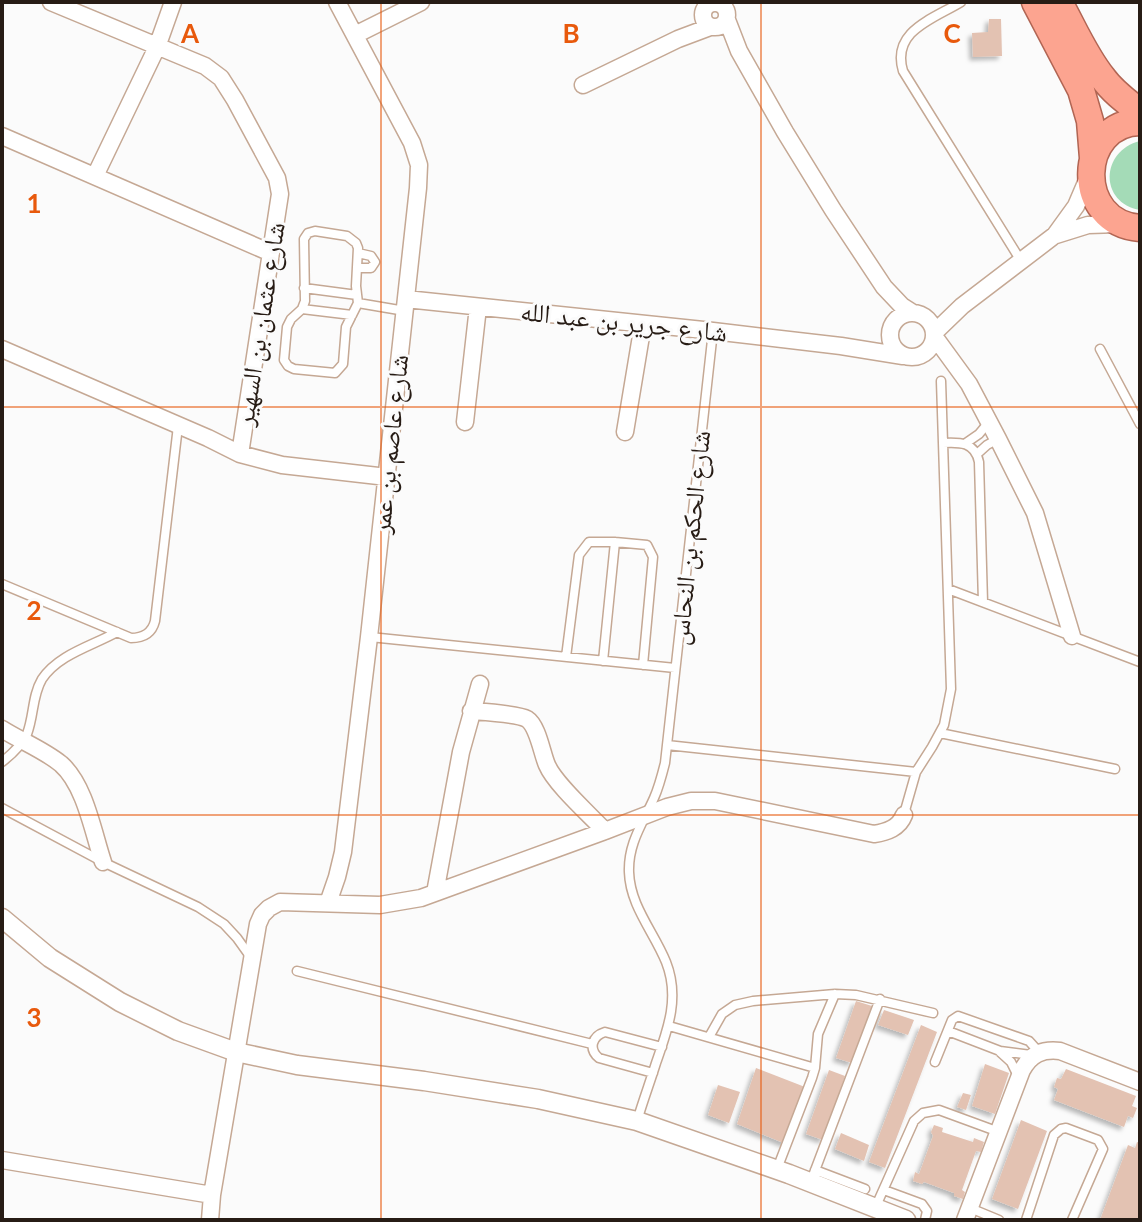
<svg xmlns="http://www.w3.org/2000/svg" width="1142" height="1222" font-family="Lato,'Noto Naskh Arabic',sans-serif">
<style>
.green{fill:#a4dbb7}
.building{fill:#e3c2b2;filter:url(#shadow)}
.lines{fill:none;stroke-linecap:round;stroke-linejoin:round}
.service-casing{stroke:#c5a894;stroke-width:11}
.minor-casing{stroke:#c5a894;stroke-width:19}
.tertiary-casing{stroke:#c5a894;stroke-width:21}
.trunk-casing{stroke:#b16553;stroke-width:29}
.service{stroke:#fff;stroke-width:8}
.minor{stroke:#fff;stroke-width:16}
.tertiary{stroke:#fff;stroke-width:18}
.trunk{stroke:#fca490;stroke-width:26}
.grid{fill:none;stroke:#e8590c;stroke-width:2;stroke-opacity:0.55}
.labels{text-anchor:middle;stroke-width:6;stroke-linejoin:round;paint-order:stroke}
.street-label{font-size:26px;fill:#271c15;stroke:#fbfbfb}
.grid-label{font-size:26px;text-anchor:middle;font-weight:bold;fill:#e8590c;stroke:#fbfbfb;stroke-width:6;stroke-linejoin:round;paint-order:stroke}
</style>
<defs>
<filter id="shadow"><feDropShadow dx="-3.5" dy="3.5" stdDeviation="2" flood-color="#0004"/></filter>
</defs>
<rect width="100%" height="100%" fill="#fbfbfb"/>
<!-- green -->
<path class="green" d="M1140,141V210C1099,203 1100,151 1140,141Z"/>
<!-- building -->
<path class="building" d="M989,19H1001L1002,56L973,57L972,33L988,32Z
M856,1001L872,1006L852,1063L836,1058Z
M884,1010L914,1020L908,1035L878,1025Z
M921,1025L937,1032L885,1168L869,1162Z
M985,1064L1009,1073L995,1114L972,1106Z
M756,1068L805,1087L786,1144L737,1124Z
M1066,1069L1136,1096L1132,1106L1137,1108L1133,1118L1128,1116L1124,1127L1054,1100L1058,1089L1054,1087L1057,1078L1061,1079Z
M829,1070L845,1076L823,1140L806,1134Z
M718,1085L740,1092L729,1123L708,1115Z
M963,1093L971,1095L966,1110L957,1107Z
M1021,1120L1047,1131L1018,1209L992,1199Z
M934,1125L943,1128L942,1132L973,1142L974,1138L984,1142L981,1152L976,1151L962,1190L965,1192L963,1199L954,1196V1193L924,1182L922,1184L913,1181L915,1172L919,1174L933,1136L931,1132Z
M841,1133L869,1145L864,1161L835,1149Z
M1137,1142L1140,1143V1213L1138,1220H1100L1128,1145L1135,1148Z"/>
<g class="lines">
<!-- service casing -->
<g class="service-casing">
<path id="service" d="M961,2C933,19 891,31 903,71L1021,261
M315,231L347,236L356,243L358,248L356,286L358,303L346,327L343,364L335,373L294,369L288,366L284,360L287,327L291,319L302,309L305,301L304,239L308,233Z
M357,268H371L375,262L371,256L358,253
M304,288L357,295
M358,303L405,311
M302,309L352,315
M1100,349L1140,424
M943,443C960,442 975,442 979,462L983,602
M966,443L979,434L989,422
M977,454L987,445L998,439
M2,584L131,638C143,638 152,633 155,621L178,426
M948,589L1140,662
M370,637L675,668
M566,657L579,555L589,542H615L647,545L653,557L643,665
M603,661L615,542
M940,733L1115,769
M667,745L916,772
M2,762C12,754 22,745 27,734C34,716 32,696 42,679C59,654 92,646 117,632
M2,808L103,862L198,907L224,924L237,938L252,959
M904,814L916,772L932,747L944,725L951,689L941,381
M297,971L592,1044
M669,1026L815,1068
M948,1031L1000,1051L1031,1055
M709,1037L722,1014L735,1005L753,1001L835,994L856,995L933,1013
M1000,1052L1011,1062L1018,1076
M935,1062L952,1020L958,1016L1029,1041L1039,1052
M653,1073L599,1058C588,1049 592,1036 605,1032L662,1047
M637,1121C643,1101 650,1082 656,1063C668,1029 680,997 666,962C654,932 630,906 629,872C628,843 643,823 654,798C659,787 662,775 665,763L713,331
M777,1169L812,1078L815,1068L818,1034L835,994
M815,1170L865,1189
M811,1181L880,999
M884,1190L922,1204L927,1211L925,1220
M876,1206L914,1121L923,1113L939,1110L999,1132
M970,1208L999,1220
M1026,1220L1054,1135L1061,1129L1066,1128L1098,1140L1103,1149L1072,1220"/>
</g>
<!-- minor casing -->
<g class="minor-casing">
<path id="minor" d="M51,2L205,66L221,78L235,100L277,178L280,194L240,454
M703 15a12 12 0 1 1 24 0a12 12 0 1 1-24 0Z
M727,20L739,51L785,132L833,210L884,287L902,306L913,313
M355,35L421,2
M583,85L678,39L710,27
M2,136L271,253
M95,176L157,47L173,2
M1056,235L1088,225L1119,224
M406,299L713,331L841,346L903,356
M890 335a22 22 0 1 1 44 0a22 22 0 1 1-44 0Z
M934,333L962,306L1055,235L1076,206L1088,178
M934,336L969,384L998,439L1035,513L1072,636
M2,349L208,438L240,454L282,465L387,477
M465,422L478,307
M625,432L643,324
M471,711C484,712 518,714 527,719C538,726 542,754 547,765C555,784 590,815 605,831
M2,729C21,741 44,750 61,764C85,785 93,832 103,862
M435,893L461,752L480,684
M328,903L337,877L343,852L369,637L418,188L419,165L412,143L337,2
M2,1160L212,1195
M210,1220L212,1195L258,924L262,915L269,908L280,902L380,905L421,898L605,831L667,807L691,801H715L874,834C887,832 899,828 904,815
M965,1220L1022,1070C1031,1054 1042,1049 1060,1051L1140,1082"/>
</g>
<!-- tertiary casing -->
<g class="tertiary-casing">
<path id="tertiary" d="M2,918L50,958L120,1002L178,1031L236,1052L297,1065L424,1081L538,1099L637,1121L789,1174L906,1220"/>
</g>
<!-- trunk casing -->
<g class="trunk-casing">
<path id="trunk" d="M1035,2L1081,90L1090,121L1093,158
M1059,2C1073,27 1085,56 1103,78C1113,92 1127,102 1140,112
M1140,122C1077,123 1073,223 1140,228"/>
</g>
<!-- service -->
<use href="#service" class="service"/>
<!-- minor -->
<use href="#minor" class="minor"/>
<!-- tertiary -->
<use href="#tertiary" class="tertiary"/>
<!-- trunk -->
<use href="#trunk" class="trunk"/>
</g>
<!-- grid -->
<path class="grid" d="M381,2V1220M761,2V1220M2,407H1140M2,815H1140"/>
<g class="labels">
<!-- street labels -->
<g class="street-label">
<text transform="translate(624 322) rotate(6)" y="9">شارع جرير بن عبد الله</text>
<text transform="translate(260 324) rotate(-81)" y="9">شارع عثمان بن السهير</text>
<text transform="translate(390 444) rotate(-84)" y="9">شارع عاصم بن عمر</text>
<text transform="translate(690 538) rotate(-84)" y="9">شارع الحكم بن النحاس</text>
</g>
</g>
<g class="grid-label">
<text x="190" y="43">A</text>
<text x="571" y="43">B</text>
<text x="952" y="43">C</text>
<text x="34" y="213">1</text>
<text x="34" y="620">2</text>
<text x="34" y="1027">3</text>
</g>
<!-- border -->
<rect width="1142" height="1222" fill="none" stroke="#271c15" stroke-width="8"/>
</svg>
